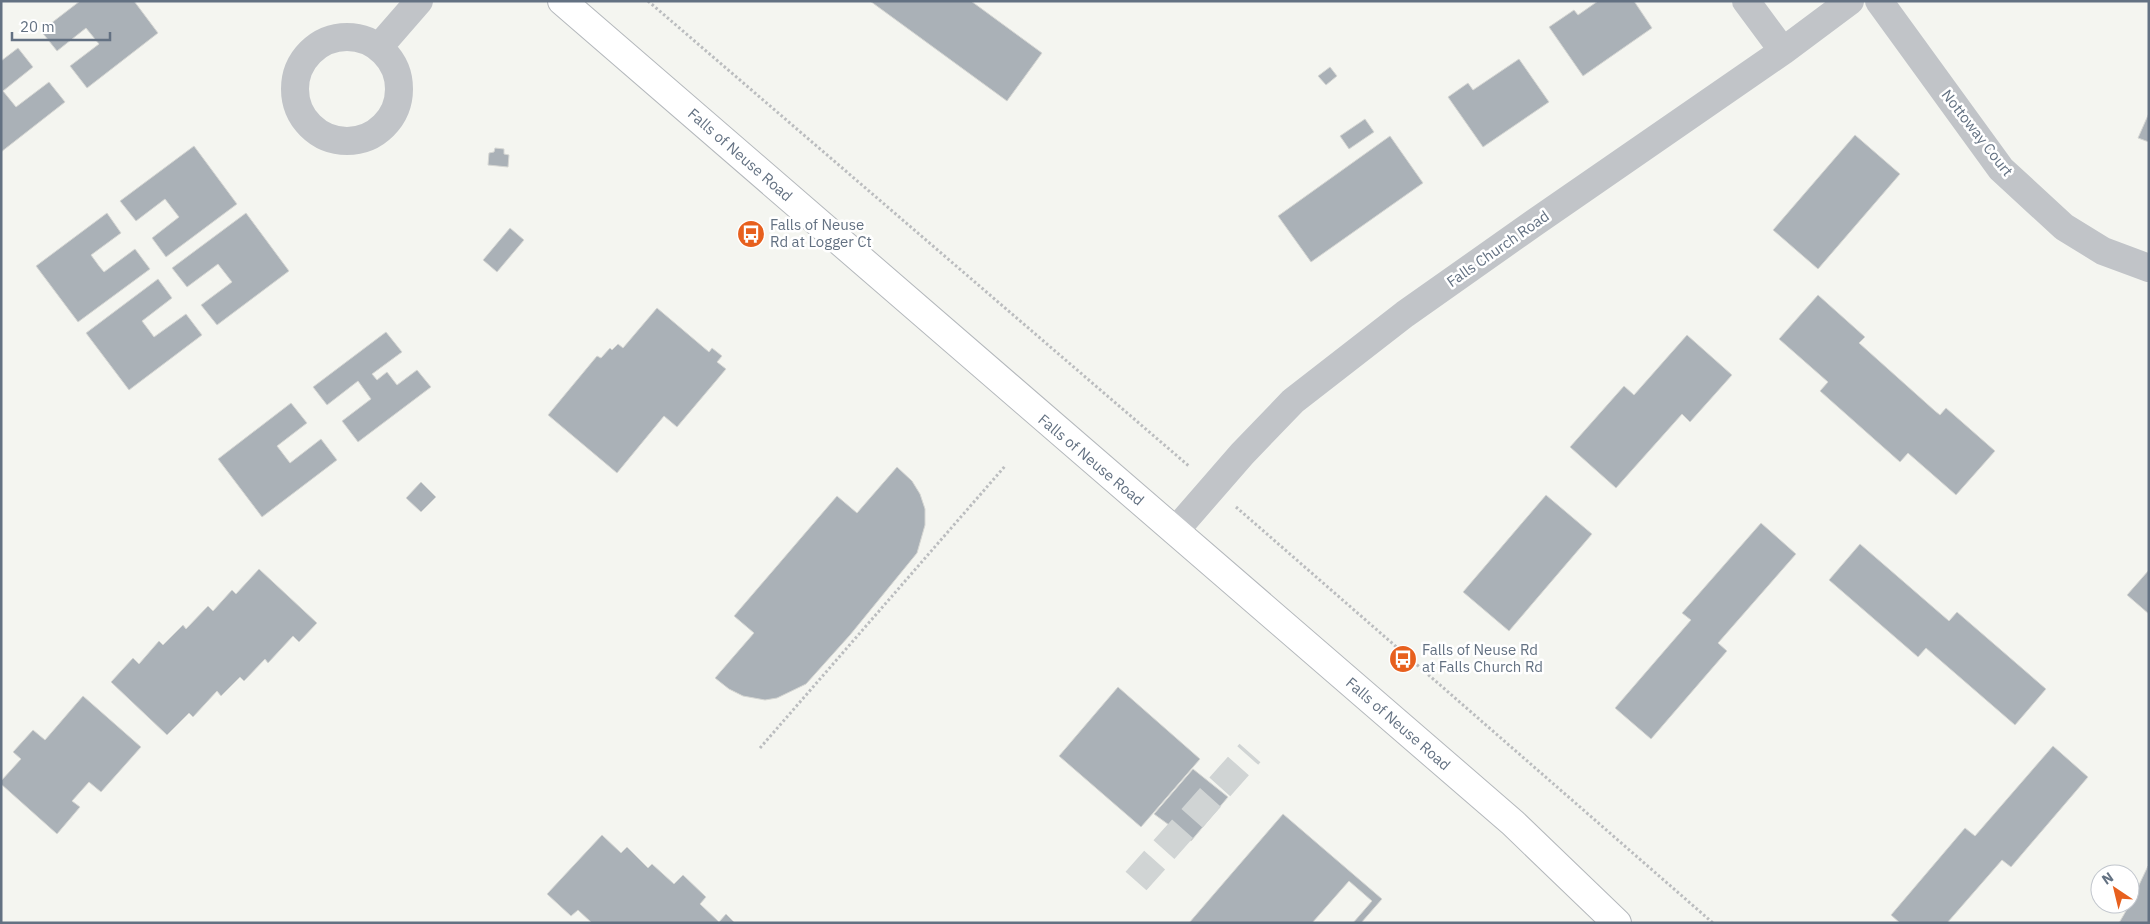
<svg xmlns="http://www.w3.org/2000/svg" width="2150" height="924" font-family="'IBM Plex Sans',sans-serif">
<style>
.building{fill:#aab1b7;stroke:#d5d6d3}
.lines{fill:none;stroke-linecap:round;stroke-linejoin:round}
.minor-tunnel{stroke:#d0d4d4;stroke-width:28;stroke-dasharray:28 14;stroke-linecap:butt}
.major-casing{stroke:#b4b8bc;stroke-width:30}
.path{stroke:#bbbdbf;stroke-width:3;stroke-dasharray:2.5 2.5;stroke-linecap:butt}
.minor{stroke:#c1c4c8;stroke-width:28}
.major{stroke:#fff;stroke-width:28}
.labels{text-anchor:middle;stroke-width:5;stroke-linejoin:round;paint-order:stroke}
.street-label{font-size:15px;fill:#637182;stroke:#fff}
.poi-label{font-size:15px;fill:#637182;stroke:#fff;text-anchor:start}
</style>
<rect width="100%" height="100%" fill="#f4f5f0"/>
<!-- building -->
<path class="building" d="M80,1H134L158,33L87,88L70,66L99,44L86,28L57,51L41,31Z
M870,1H971L1042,53L1007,101Z
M1598,1H1634L1652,28L1583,76L1549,27L1574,10L1578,15Z
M18,48L33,67L3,91L16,107L49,82L65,102L1,152V61Z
M1519,59L1549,102L1483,147L1448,97L1468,83L1473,90Z
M1330,67L1337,76L1326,85L1318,76Z
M2149,113V142L2138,138Z
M1365,119L1374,132L1349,149L1340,136Z
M1855,135L1900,174L1818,269L1773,230Z
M1390,136L1423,183L1311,262L1278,216Z
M194,146L237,204L166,257L152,238L179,217L165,199L136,221L120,201Z
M495,148L504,149V154L509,155L508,167L488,165L489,153L494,152Z
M107,213L121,233L91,255L99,266L104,272L135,249L150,269L78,322L36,266Z
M246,213L289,271L217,325L201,305L232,282L218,264L187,287L172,268Z
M510,228L524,240L497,272L483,260Z
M158,279L172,298L142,321L154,337L186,314L202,335L129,390L86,333Z
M1818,295L1865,337L1859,343L1935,411L1940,415L1946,408L1995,451L1956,495L1908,453L1900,462L1820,391L1828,382L1779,339Z
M657,308L709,352L712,348L722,356L717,362L726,369L677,427L664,416L617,473L548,415L597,356L601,358L610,348L612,350L618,344L623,348Z
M386,332L402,352L372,374L377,380L387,372L397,385L417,370L431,387L358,442L342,421L371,399L358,381L327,405L313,387Z
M1687,335L1732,375L1690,422L1682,414L1616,488L1570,447L1624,386L1634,395Z
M291,403L307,423L277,446L290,463L321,439L337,460L262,517L218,459Z
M897,467L912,481L920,494L925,509V525L917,553L850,635L806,684L777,698L765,700L743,696L729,689L715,678L754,633L734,616L837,496L857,513Z
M421,482L436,497L421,512L406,498Z
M1546,495L1592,534L1509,631L1463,592Z
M1761,523L1796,554L1718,643L1727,651L1651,739L1615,708L1691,620L1682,613Z
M1860,544L1949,621L1957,612L2046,689L2015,725L1926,648L1918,657L1829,580Z
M259,569L317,623L299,642L293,636L268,663L265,659L244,681L240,677L221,696L217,691L193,717L189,713L167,735L111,682L133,658L139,664L159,641L163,645L183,625L186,629L208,606L213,611L232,590L236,594Z
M2149,570V614L2127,595Z
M1118,687L1200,759L1141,827L1059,756Z
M83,696L141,747L101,792L89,782L72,801L80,807L57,834L1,784V781L21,759L13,752L33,730L45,740Z
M2053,746L2088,777L2011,867L2002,860L1947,923H1900L1891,915L1965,828L1975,836Z
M1193,769L1228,797L1191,841L1154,814Z
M1283,814L1382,899L1361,923H1353L1372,901L1349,881L1312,923H1189Z
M602,835L621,853L627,847L648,868L652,864L674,884L683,875L706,897L700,904L719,922L726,914L735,923H592L578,910L571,916L547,894Z
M2148,866L2149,923H2119L2130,904Z"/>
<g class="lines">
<!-- minor-tunnel -->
<path class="minor-tunnel" d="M1136,881L1250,753"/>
<!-- major casing -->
<g class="major-casing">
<path id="major" d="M562,1L1513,823L1617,923"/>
</g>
<!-- path -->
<path class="path" d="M648,1L1190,467
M1236,507L1713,923
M760,748L1006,465"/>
<!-- minor -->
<path class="minor" d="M1746,1L1783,51
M1879,1L2001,169L2064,227L2103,251L2149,268
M295 89a52 52 0 1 1 104 0a52 52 0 1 1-104 0Z
M379,47L419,1
M1175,531L1242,454L1293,401L1405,314L1534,223L1783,51L1850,1"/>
<!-- major -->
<use href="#major" class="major"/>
</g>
<!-- icons -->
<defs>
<g id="bus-disc" transform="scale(1.4375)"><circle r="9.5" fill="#e7601e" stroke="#fff"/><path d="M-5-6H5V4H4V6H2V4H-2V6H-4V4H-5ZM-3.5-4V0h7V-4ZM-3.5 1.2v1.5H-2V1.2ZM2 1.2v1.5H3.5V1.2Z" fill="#fff"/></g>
</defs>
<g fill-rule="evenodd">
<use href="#bus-disc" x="751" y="234"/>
<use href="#bus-disc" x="1403" y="659"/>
</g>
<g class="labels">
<!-- street labels -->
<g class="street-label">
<text transform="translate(1977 133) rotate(52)" y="5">Nottoway Court</text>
<text transform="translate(740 155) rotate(41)" y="5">Falls of Neuse Road</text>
<text transform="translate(1498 249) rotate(-35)" y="5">Falls Church Road</text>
<text transform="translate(1091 460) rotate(40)" y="5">Falls of Neuse Road</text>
<text transform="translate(1398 724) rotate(41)" y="5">Falls of Neuse Road</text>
</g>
<!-- poi labels -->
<g class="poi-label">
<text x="770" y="230">Falls of Neuse<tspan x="770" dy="17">Rd at Logger Ct</tspan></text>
<text x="1422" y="655">Falls of Neuse Rd<tspan x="1422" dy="17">at Falls Church Rd</tspan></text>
</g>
</g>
<!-- border -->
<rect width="2150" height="924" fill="none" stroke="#637182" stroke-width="5"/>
<!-- north arrow -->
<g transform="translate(2115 889) rotate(325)"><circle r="24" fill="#ffffff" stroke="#c1c6cd"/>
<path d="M0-4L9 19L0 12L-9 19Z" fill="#e7601e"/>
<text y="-8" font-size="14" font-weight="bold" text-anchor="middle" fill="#637182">N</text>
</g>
<!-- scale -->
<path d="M12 32v8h98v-8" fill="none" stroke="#637182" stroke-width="2.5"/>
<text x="20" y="32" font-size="15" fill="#637182" stroke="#ffffff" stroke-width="4" paint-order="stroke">20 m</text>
</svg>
